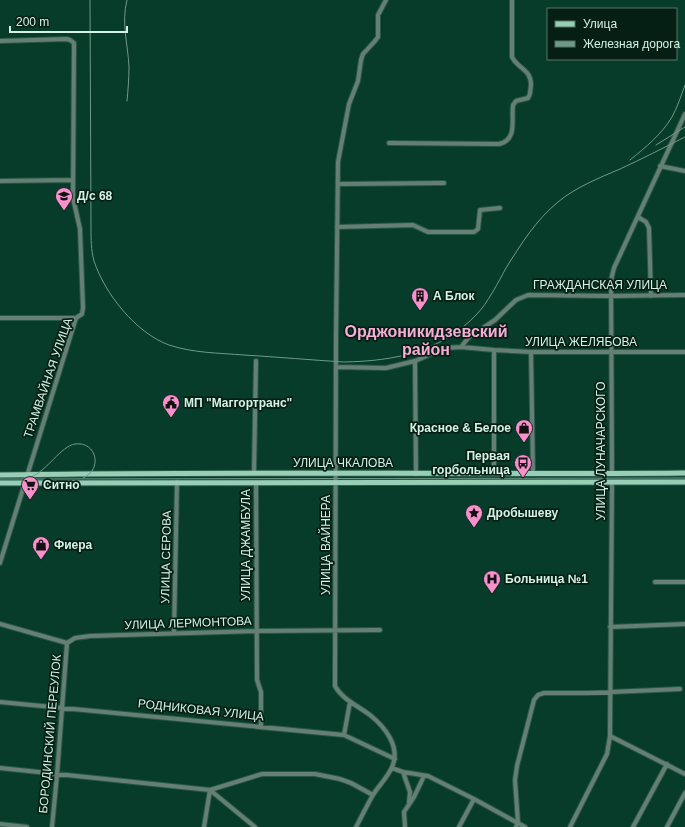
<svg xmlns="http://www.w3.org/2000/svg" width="685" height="827" font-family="Arial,sans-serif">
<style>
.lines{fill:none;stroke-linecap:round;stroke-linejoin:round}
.minor-casing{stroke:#285848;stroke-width:6}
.major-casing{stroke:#285848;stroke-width:7}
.minor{stroke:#667f74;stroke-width:4}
.major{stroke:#98cdb6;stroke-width:5}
.tram{stroke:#6f9989;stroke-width:1}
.rail{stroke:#6f9989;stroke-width:1}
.labels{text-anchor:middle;stroke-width:3.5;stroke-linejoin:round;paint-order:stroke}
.poi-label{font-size:12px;font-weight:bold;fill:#d4f3e5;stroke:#051f15;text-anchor:start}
.street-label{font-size:12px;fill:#d4f3e5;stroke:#051f15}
.district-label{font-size:16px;font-weight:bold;fill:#f7add5;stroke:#051f15}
</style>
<rect width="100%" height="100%" fill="#073b2a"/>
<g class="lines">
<!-- minor casing -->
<g class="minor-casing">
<path id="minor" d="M0,41L67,39L70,40L74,43L73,198L80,229L83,308L82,314L76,318L0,563
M389,143L499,144C518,140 511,119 513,105L516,101L528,98C531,94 530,90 531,85C531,69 518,69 512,57V0
M660,166L685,171
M0,181L73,180
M338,184L444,183
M638,217L646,222L649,228L651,296
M337,227L413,225L428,232H474L478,229L480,210L500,208
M0,318H76
M461,347L469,337L495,320L516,300L528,295L610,296L685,295
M531,352L533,473
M415,361L416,474
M336,367L386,368L415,361L445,348L461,347L494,350L531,352H685
M254,472L256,361
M494,473V350
M612,473L611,280L614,268L685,114
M256,483L257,680L261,692V726
M655,582H685
M0,624L67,643L75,638L90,636L256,631L380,630
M610,627L685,624
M174,633L177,482
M0,702L344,735L395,759
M344,735L350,702
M610,736L685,774
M0,768L210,790L262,774H315L340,779L351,783L373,795
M392,768L403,772L428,776L474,799L525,827
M403,772L410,792L409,802
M210,790L255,827
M0,824L27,827
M52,827L57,775L67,643
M204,827L210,790
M356,827C362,816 367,805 373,795C379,785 388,777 392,767C401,747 385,727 370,715C358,706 342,699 335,686L336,337L338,162L349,104L358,81L361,60L363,54L375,41L378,37V15L386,0
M405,827L404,812L414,797L424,776
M459,827L474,799
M516,827L518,823L515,780L517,766L534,700L538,695L544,693H588L680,689
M570,827L607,754L610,736L612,483
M633,827L667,764
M667,827L685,793"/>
</g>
<!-- major casing -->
<g class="major-casing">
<path id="major" d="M0,475C228,471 457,475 685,473
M0,483L685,482"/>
</g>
<!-- minor -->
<use href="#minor" class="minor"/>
<!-- major -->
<use href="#major" class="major"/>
<!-- tram -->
<path class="tram" d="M31,477C47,471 61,446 75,444C97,441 103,470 83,478
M0,479L685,478"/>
<!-- rail -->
<path class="rail" d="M90,0L91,228C91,239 91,250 94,261C105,294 136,333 169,345C193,353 219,353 244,355C278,357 311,360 344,362C395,361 441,352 477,314C487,304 499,281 506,268C521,244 536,220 558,202C576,187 599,178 620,169C642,159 663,148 685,137
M127,0C121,23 128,44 129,67C129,78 128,90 127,101
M656,145L685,127
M630,160C646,147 661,135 672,117C677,108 681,96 685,85"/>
</g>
<!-- icons -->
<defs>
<g id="school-pin" transform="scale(0.9)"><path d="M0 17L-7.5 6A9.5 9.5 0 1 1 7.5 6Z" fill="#f890cb" stroke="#051f15"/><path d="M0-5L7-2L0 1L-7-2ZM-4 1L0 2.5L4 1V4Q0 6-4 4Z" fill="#111"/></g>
<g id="building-pin" transform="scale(0.9)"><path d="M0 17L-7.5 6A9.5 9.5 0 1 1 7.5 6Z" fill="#f890cb" stroke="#051f15"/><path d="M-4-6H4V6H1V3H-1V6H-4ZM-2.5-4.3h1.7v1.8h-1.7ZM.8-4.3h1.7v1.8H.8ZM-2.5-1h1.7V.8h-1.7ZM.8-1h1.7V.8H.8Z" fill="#111"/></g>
<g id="civic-pin" transform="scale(0.9)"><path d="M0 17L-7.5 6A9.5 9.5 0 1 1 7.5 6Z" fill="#f890cb" stroke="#051f15"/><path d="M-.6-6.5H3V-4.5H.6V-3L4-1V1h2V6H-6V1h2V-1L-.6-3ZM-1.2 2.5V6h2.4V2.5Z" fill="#111"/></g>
<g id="shop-pin" transform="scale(0.9)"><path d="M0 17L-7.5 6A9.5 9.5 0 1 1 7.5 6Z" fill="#f890cb" stroke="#051f15"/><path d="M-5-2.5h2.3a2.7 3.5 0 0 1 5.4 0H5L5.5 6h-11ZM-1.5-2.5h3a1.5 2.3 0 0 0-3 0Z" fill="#111"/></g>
<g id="bus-pin" transform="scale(0.9)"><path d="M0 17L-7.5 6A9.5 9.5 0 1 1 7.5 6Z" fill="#f890cb" stroke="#051f15"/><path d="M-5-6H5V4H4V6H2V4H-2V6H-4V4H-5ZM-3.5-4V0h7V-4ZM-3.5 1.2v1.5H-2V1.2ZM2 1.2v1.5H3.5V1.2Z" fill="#111"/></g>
<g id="supermarket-pin" transform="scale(0.9)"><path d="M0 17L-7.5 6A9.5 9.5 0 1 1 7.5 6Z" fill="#f890cb" stroke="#051f15"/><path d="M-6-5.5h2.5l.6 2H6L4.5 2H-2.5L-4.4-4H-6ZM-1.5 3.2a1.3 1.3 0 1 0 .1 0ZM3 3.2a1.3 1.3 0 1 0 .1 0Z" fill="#111"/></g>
<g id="sight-pin" transform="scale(0.9)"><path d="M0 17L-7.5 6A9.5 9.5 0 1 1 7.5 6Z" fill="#f890cb" stroke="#051f15"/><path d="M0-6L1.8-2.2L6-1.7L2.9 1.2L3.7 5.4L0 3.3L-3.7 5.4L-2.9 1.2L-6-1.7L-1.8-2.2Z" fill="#111"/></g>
<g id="hospital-pin" transform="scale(0.9)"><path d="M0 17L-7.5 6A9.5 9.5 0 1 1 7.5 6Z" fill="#f890cb" stroke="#051f15"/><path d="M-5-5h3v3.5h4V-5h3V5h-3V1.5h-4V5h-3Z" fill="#111"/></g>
</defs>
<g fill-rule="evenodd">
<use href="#school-pin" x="64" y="196"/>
<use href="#building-pin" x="420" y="296"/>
<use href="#civic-pin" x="171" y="403"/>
<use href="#shop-pin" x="524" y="428"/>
<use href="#bus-pin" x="523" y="463"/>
<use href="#supermarket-pin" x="30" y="485"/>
<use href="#sight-pin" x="474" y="513"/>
<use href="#shop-pin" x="41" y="545"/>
<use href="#hospital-pin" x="492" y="579"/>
</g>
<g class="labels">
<!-- poi labels -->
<g class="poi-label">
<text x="77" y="200">Д/с 68</text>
<text x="433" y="300">А Блок</text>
<text x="184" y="407">МП "Маггортранс"</text>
<text x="511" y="432" text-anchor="end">Красное &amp; Белое</text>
<text x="510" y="460" text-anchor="end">Первая<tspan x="510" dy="14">горбольница</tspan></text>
<text x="43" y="489">Ситно</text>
<text x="487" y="517">Дробышеву</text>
<text x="54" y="549">Фиера</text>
<text x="505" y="583">Больница №1</text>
</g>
<!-- street labels -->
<g class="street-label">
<text x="600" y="289">ГРАЖДАНСКАЯ УЛИЦА</text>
<text x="581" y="346">УЛИЦА ЖЕЛЯБОВА</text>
<text transform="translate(48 378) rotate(-71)" y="4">ТРАМВАЙНАЯ УЛИЦА</text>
<text transform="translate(601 451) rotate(-90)" y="4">УЛИЦА ЛУНАЧАРСКОГО</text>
<text x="343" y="467">УЛИЦА ЧКАЛОВА</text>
<text transform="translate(246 545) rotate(-90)" y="4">УЛИЦА ДЖАМБУЛА</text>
<text transform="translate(326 545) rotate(-90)" y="4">УЛИЦА ВАЙНЕРА</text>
<text transform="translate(166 557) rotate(-89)" y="4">УЛИЦА СЕРОВА</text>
<text transform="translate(188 623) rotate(-2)" y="4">УЛИЦА ЛЕРМОНТОВА</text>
<text transform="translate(201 710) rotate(6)" y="4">РОДНИКОВАЯ УЛИЦА</text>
<text transform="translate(50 734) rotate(-85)" y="4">БОРОДИНСКИЙ ПЕРЕУЛОК</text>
</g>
<!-- district labels -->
<g class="district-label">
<text x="426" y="337">Орджоникидзевский<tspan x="426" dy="18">район</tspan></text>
</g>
</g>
<!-- legend -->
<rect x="547" y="8" width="130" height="52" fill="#051f15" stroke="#587468"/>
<rect x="555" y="21" width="20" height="6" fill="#98cdb6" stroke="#587468"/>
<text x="583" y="28" font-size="12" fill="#d4f3e5">Улица</text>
<rect x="555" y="41" width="20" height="6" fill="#6f9989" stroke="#587468"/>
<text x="583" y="48" font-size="12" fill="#d4f3e5">Железная дорога</text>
<!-- scale -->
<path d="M10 26v6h117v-6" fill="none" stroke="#d4f3e5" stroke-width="2"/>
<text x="16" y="26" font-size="12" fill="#d4f3e5" stroke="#051f15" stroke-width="3" paint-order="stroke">200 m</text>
</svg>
